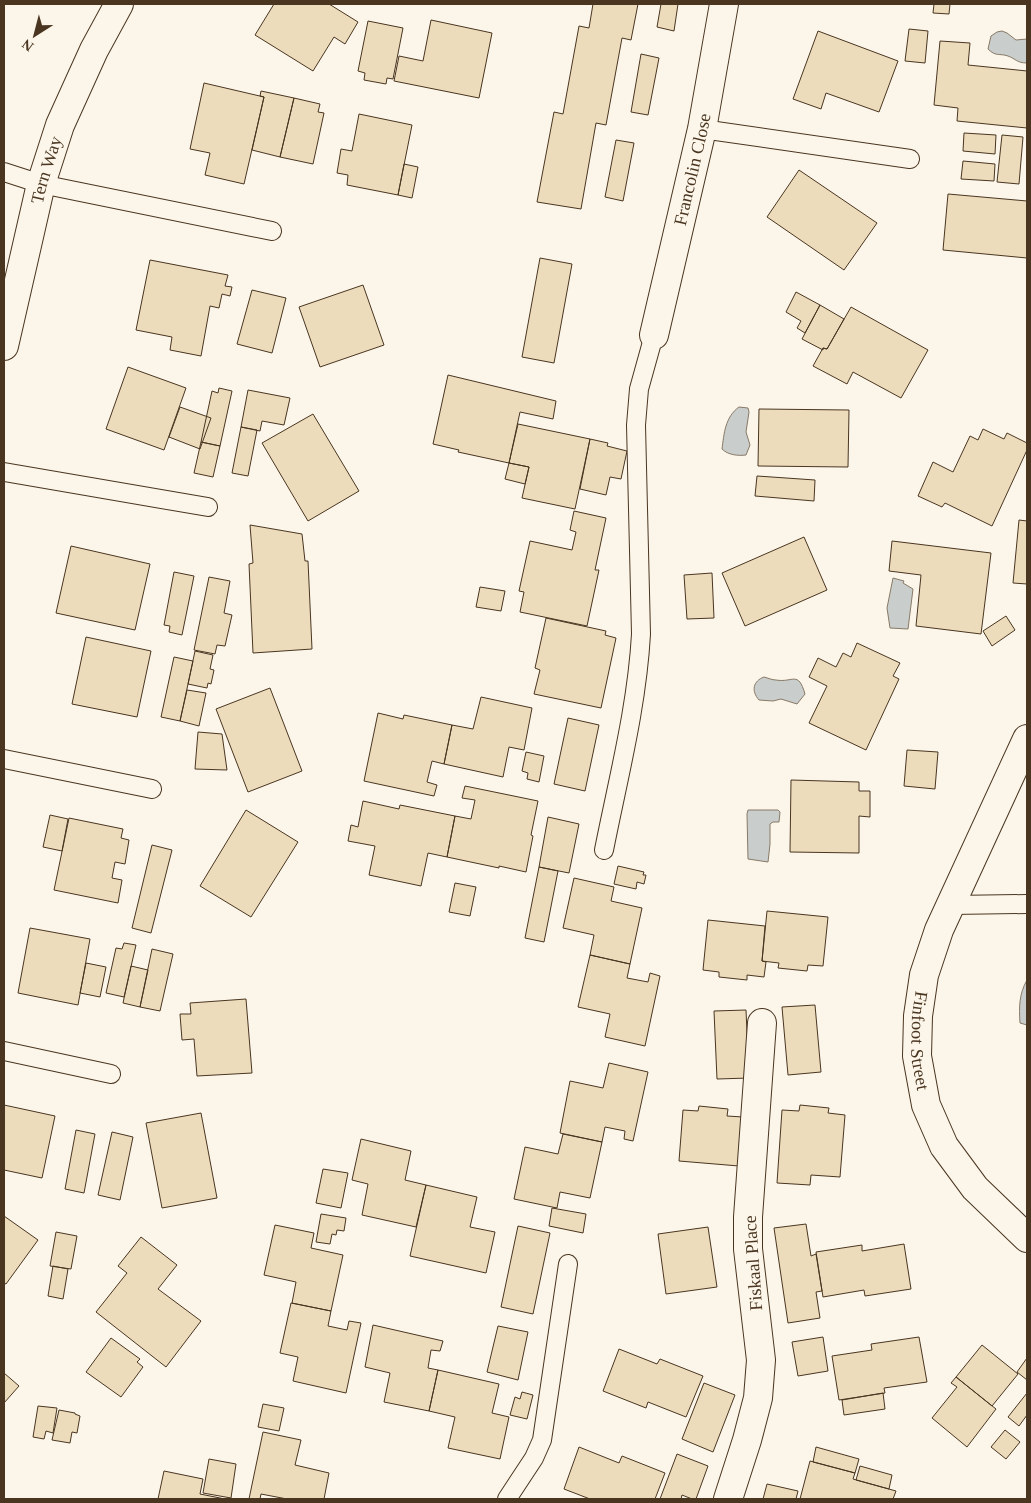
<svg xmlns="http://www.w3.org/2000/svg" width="1031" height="1503" font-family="'Times New Roman',serif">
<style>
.water{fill:#c9cecd;stroke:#887966}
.building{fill:#ecdcbc;stroke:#4a3520}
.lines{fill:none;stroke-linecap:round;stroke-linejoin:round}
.service-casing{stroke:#4a3520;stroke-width:20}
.minor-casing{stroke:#4a3520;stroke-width:30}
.service{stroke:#fbf6e9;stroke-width:18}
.minor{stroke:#fbf6e9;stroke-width:28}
.labels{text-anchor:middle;stroke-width:4;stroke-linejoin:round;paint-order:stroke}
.street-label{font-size:18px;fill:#4a3520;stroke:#fbf6e9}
</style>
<rect width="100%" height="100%" fill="#fbf6e9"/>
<!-- water -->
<path class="water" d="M1002,31L1007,33L1016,40L1027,39V63C1017,63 1016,59 1008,56C999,53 996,57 988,49L991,36L997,32Z
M739,407L748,408L749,412L746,432L750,445L746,455C738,456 728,455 722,449C724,434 725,417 739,407Z
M893,578L904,581L903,583L913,589L908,629L890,628L887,608Z
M764,677C768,678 772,680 776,680C793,683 798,670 805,694L797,704L781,699L773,701L759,700C751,691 753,681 764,677Z
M748,810H778L780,812L779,822H773L770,824V844L768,862L748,859L747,814Z
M1027,980V1025L1020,1023C1019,1007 1019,994 1027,980Z"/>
<!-- building -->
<path class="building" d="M274,4H329L358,22L345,44L334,37L313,71L255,35Z
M593,4H638L631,40L622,38L606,125L596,123L581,209L537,202L554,112L563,114L579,26L589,28Z
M661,4H678L674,31L657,27Z
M934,4H950L949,14L933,13Z
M431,20L492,33L479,98L394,81L399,56L423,61Z
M368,21L403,28L393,79L387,78L386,84L364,80L365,73L358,71Z
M909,29L928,31L925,63L905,61Z
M818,31L898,61L879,112L826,93L821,109L793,99Z
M940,41L970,43L968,65L1027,71V128L957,121L958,108L934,105Z
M641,54L659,58L648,115L631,112Z
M204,83L264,97L244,184L205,175L210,153L190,149Z
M261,91L294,98L280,157L252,150L264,97L260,96Z
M294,98L320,104L318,112L324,113L313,164L280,157Z
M359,114L412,125L398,195L347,185L348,175L337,173L341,149L352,151Z
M964,133L996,135L995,154L963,151Z
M1002,135L1023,137L1019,184L997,182Z
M616,140L634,143L623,201L605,197Z
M963,161L995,164L994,181L961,179Z
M404,164L418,167L412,198L398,195Z
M799,170L877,223L844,270L767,217Z
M948,194L1027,201V258L943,250Z
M540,258L572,264L554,363L522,357Z
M150,260L228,275L225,286L232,287L230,296L222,294L219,308L210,306L201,356L170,350L172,337L136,330Z
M363,285L384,345L320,367L299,307Z
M252,290L286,298L272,353L237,344Z
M796,292L820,305L805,333L797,328L801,321L786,312Z
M820,305L844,319L827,349L823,348V350L802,339Z
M851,307L928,350L901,398L853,372L847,384L813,366L823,348L827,349Z
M128,367L186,388L164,450L106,429Z
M448,375L556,401L553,419L520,412L509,463L458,452L459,450L433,444Z
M219,388L232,391L220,446L201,442L212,391L218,393Z
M248,390L290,398L284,425L262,421L260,431L241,427Z
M180,407L211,418L200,449L169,437Z
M759,409L849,410L848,467L758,466Z
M313,414L359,491L308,521L262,443Z
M518,424L590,439L575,509L522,498L529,467L509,463Z
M241,427L257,430L248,476L232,473Z
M983,429L1004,439L1007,433L1027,443V450L992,526L945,503L942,507L918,496L933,462L953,472L970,436L978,440Z
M590,439L608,443L607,446L627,451L621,479L610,477L606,495L580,489Z
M201,442L220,446L213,477L194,473Z
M509,463L529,467L525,484L505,479Z
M757,476L815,480L814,501L755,496Z
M574,511L606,518L595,570H599L587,626L520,612L524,592L519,591L530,541L572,550L576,532L570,530Z
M1019,520L1027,521V584L1013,583Z
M250,525L302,534L305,561H308L312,649L253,653L249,564L253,563Z
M804,537L827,590L745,626L722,573Z
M892,541L991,553L981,634L916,626L921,575L889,571Z
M71,546L150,564L135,630L56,613Z
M174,572L194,576L182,635L169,632L170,626L164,625Z
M712,573L714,618L687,619L684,575Z
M209,577L230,581L224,613L232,615L225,646L217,645L215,654L194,650Z
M480,587L505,591L501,611L476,607Z
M1006,616L1015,630L992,646L983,631Z
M546,618L606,631L605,635L616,638L601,708L534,694L540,670L535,668Z
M86,637L151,651L137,717L72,704Z
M857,643L900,663L893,676L899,679L866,750L809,723L827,686L809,677L818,658L836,667L843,653L851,657Z
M195,651L213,655L210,669L214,670L211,684L208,683L207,688L188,684Z
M174,657L193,661L180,721L161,717Z
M270,688L302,771L248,792L216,709Z
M187,690L206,693L199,726L180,721Z
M481,697L532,708L524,750L509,747L503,777L444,764L452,725L473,729Z
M378,713L403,719L404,715L452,725L444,764L432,761L427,782L437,785L434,796L364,781Z
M568,718L599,725L585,791L554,784Z
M198,732L222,734L227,770L195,769Z
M907,750L938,752L935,789L904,786Z
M526,752L544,756L539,782L527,779L528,773L522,771Z
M791,780L859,782V791H870V817L859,816V853L790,852Z
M465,786L538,801L531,835L533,836L526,872L499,866V868L447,857L455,816L471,819L475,800L462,798Z
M363,801L399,809L400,805L455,816L447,857L428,853L421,886L369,875L375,846L348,841L351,825L358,827Z
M246,810L298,842L251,917L200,886Z
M50,815L68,819L62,851L43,847Z
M548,817L579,824L569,873L539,867Z
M69,818L123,829L121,838L129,840L125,864L115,862L112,878L122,880L118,903L54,890Z
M152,845L172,850L151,933L132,928Z
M618,866L644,872L643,875H646L644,884L637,882L636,889L614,884Z
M539,867L558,871L544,942L525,938Z
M574,878L614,887L611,901L642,908L630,964L590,955L594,935L563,928Z
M455,883L476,887L470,916L449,912Z
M767,911L828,917L823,966L808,965L807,971L778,968L779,963L762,961Z
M708,920L765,926L762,961L766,962L764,977L747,975V980L719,977V972L703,970Z
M30,928L90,939L78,1005L18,993Z
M124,943L136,945L124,997L106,993L116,948L122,949Z
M152,949L173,954L160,1011L140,1007Z
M590,955L630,964L627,978L648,982L650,973L660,976L645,1046L605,1037L610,1014L578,1007Z
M86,963L106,967L100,997L80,993Z
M131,966L148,970L140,1007L123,1003Z
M246,999L252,1073L197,1076L194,1039L182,1040L180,1014H191L190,1003Z
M815,1005L821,1072L788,1075L782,1007Z
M746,1010L749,1078L717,1079L714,1011Z
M609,1063L648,1072L633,1141L624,1139L625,1131L605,1127L602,1142L560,1133L570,1081L603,1088Z
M4,1105L55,1116L42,1178L4,1170Z
M800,1105L829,1108L828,1113L845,1115L840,1177L811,1175L810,1185L777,1183L782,1110L799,1111Z
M699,1106L728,1109L727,1116L743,1117L739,1166L679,1161L683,1110L698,1111Z
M201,1113L217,1198L162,1208L146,1123Z
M76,1130L95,1134L84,1193L65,1189Z
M112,1132L133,1137L120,1200L98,1195Z
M563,1134L602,1142L590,1198L560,1192L557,1208L514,1199L525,1147L558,1154Z
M361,1139L411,1151L405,1180L426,1185L416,1227L362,1215L368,1184L352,1180Z
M323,1169L348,1173L341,1208L316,1203Z
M426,1185L477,1197L470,1227L495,1232L486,1273L410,1256Z
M552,1208L586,1214L583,1233L549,1226Z
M321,1214L346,1218L344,1231L337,1230L336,1235L332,1234L330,1244L316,1242Z
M4,1216L38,1240L6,1284L4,1283Z
M806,1224L811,1256L816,1254L822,1291L816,1292L820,1318L788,1323L774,1228Z
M275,1225L314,1233L311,1248L343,1255L331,1311L292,1303L296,1282L264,1275Z
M518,1226L550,1233L533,1314L501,1307Z
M708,1227L717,1287L666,1294L658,1234Z
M56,1232L77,1236L71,1269L50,1266Z
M141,1237L177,1265L158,1289L201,1321L166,1367L96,1312L127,1273L118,1266Z
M904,1244L911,1289L865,1296L864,1290L823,1297L816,1252L862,1245V1251Z
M53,1266L68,1269L63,1299L48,1296Z
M291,1303L331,1311L328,1326L347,1330L349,1321L361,1323L346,1393L293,1381L298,1357L280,1353Z
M373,1325L443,1341L440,1351L431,1350L428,1368L438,1370L429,1411L384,1402L390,1373L365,1367Z
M498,1326L528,1332L518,1380L487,1372Z
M823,1337L828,1371L798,1376L792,1342Z
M919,1337L927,1382L884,1388L885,1393L839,1400L832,1356L872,1350L871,1344Z
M111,1338L140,1359L137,1362L143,1367L121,1397L86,1372Z
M982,1345L1018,1374L992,1406L956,1377Z
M619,1349L657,1364L660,1359L703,1376L686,1417L648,1402L646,1408L603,1391Z
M1027,1358V1380L1017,1372Z
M438,1370L499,1384L492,1413L509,1417L500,1459L448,1448L455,1417L429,1411Z
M4,1373L19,1386L4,1403Z
M956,1377L996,1409L967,1447L932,1418L957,1387L951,1383Z
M704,1383L735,1395L713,1452L682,1439Z
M522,1392L533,1395L527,1419L510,1415L515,1397L520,1399Z
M883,1393L885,1409L844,1415L842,1400Z
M1027,1393V1415L1019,1426L1008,1417Z
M263,1404L284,1408L279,1431L258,1427Z
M38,1406L57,1408L53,1433L46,1431L44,1439L33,1437Z
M59,1410L75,1413V1414L80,1416L77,1433L72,1432L70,1443L52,1440Z
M1005,1430L1020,1442L1006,1459L991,1447Z
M263,1432L301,1440L295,1465L329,1473L324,1499H287L261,1494L260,1499H249Z
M579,1447L619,1463L622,1456L665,1473L655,1499H590L564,1489Z
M816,1447L859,1459L855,1473L813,1462Z
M677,1454L708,1466L696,1499H692L682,1495L681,1499H660Z
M209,1459L236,1464L231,1498L203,1493Z
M810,1461L855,1473L853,1479L896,1491L893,1499H800Z
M860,1466L892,1475L889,1489L856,1480Z
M164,1471L203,1479L200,1494L225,1499H158Z
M767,1484L798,1491L796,1499H763Z"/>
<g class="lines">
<!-- service casing -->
<g class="service-casing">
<path id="service" d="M702,129L910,159
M4,172L41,184L272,231
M4,472L208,507
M4,759L152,789
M604,850C618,779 637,707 641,634L636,425L639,389L654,335
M951,905L1027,904
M4,1051L111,1074
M507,1499L534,1458L542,1440L568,1264"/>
</g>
<!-- minor casing -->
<g class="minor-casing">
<g id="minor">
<path id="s1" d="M654,335L702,129L724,4"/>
<path id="s2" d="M4,346L41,184L60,125L94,50L119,4"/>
<path id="s3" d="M1027,739L939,930L924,975L918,1016L917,1056L926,1105L944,1146L975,1188L1027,1238"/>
<path d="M728,1499L747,1440L758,1398L761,1360L748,1249V1217L762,1023"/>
</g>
</g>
<!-- service -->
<use href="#service" class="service"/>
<!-- minor -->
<use href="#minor" class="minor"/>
</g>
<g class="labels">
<!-- street labels -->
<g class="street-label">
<text dy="6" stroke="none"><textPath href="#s2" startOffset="181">Tern Way</textPath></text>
<text dy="6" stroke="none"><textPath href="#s1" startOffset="170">Francolin Close</textPath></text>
<text dy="6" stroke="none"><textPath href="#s3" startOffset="324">Finfoot Street</textPath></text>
<text transform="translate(753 1263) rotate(-94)" y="6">Fiskaal Place</text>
</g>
</g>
<!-- border -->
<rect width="1031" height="1503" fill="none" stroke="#4a3520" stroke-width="10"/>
<!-- north arrow -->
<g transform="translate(35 35) rotate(216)" stroke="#fbf6e9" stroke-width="4" paint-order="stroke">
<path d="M0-4L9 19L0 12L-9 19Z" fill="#4a3520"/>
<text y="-8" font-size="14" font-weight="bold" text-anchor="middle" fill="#4a3520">N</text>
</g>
</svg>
